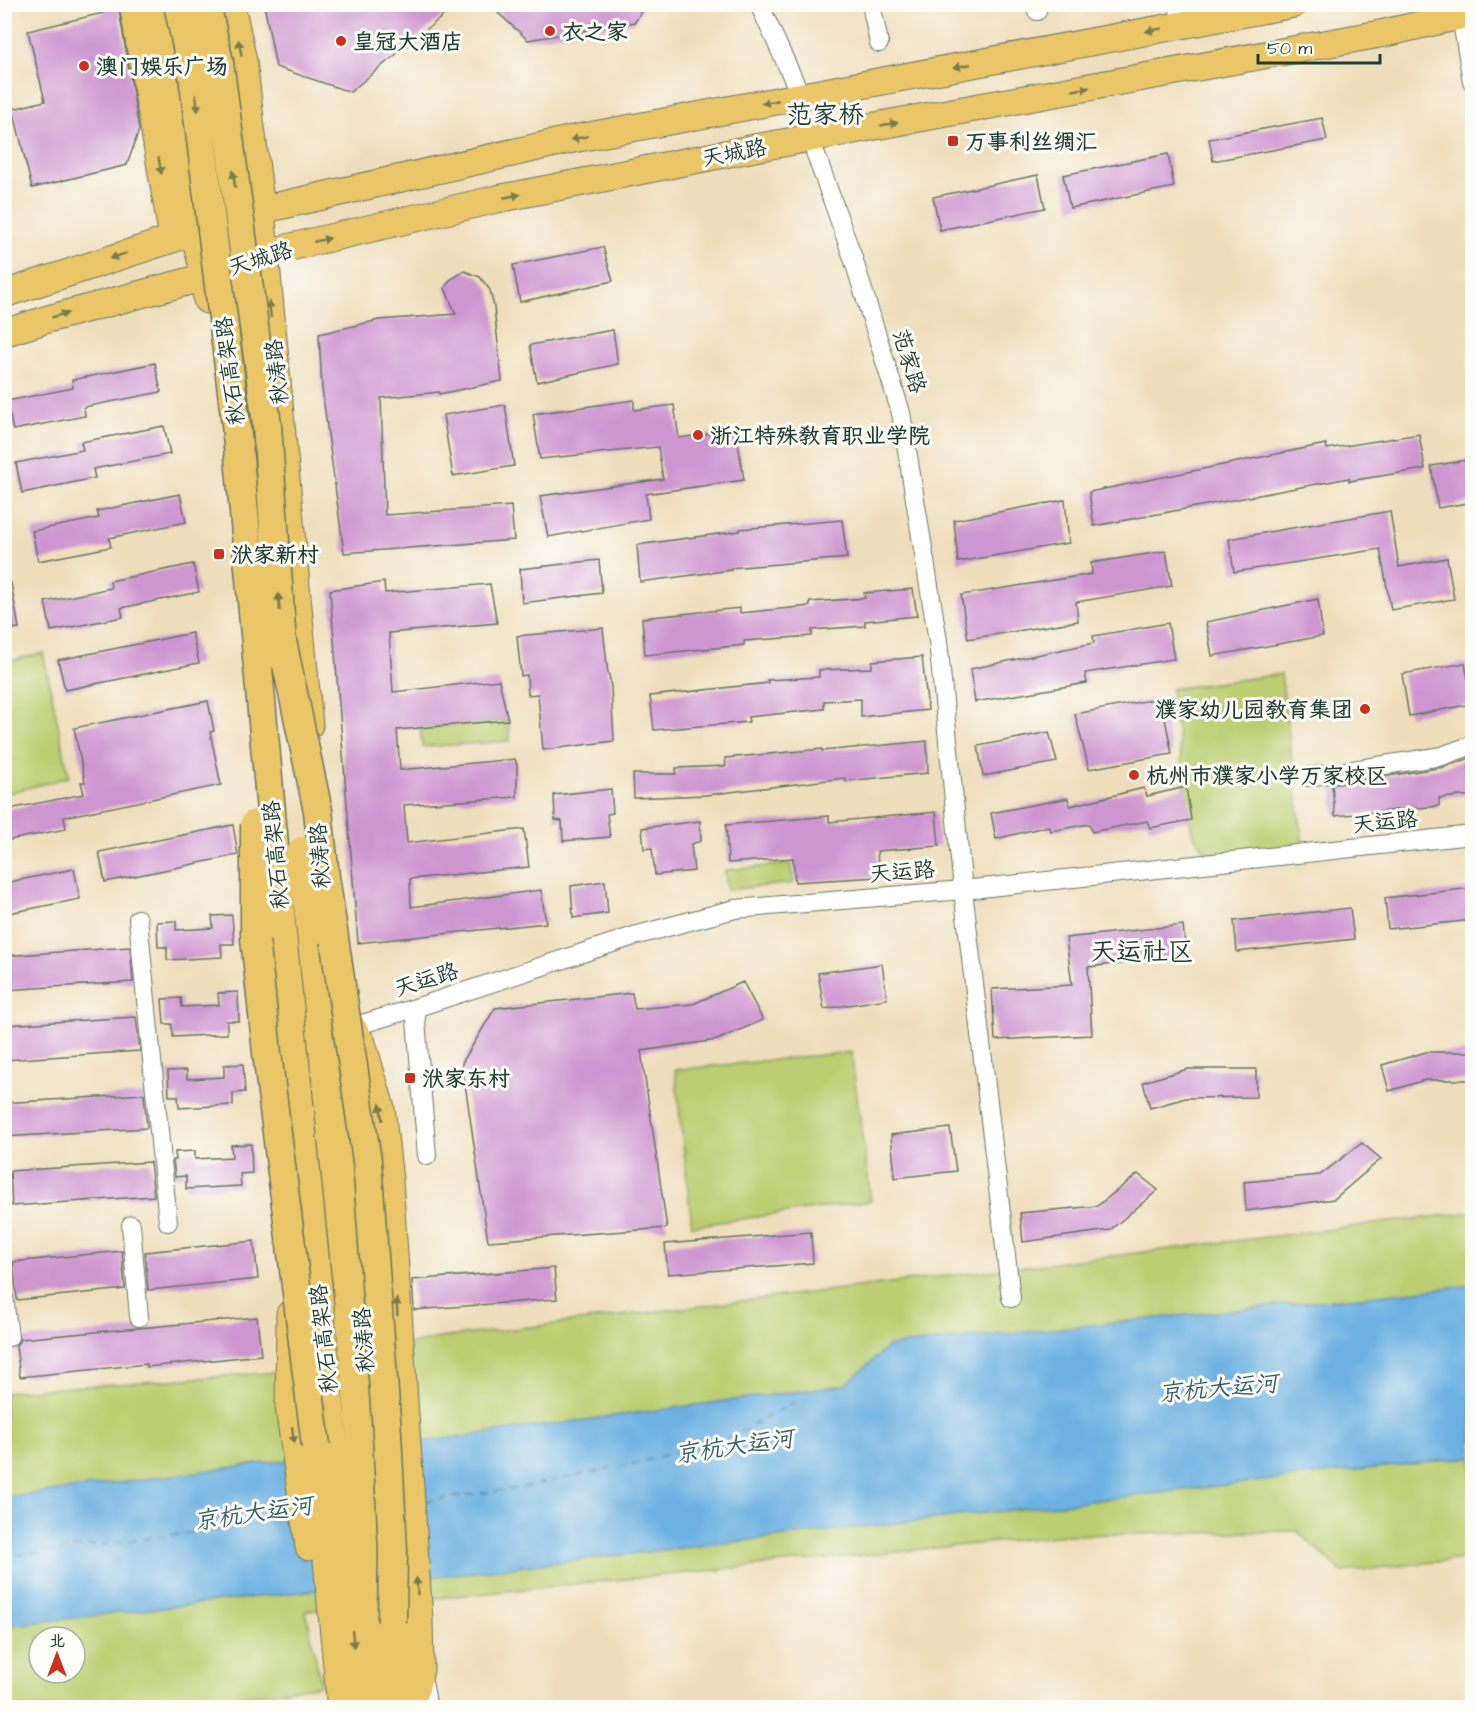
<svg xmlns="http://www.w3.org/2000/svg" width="1477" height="1712" font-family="'Architects Daughter','LXGW WenKai TC',sans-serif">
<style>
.green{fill:#bcce71;stroke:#6e8652;stroke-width:1.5;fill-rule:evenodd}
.water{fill:#6cb1e2;stroke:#46778b;stroke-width:1.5}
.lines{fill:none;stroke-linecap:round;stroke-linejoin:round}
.ferry{stroke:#366068;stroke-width:1.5;stroke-dasharray:8 6;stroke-linecap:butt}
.building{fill:#ce96d1}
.minor-casing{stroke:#687564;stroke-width:20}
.primary-casing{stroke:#687564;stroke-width:29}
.trunk-casing{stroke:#687564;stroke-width:31}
.minor{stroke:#fff;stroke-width:18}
.primary{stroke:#eac669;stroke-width:27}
.trunk{stroke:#eac669;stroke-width:28}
.trunk-bridge-casing{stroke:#687564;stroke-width:31;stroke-linecap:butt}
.trunk-bridge{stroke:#eac669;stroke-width:28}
.oneway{fill:#7a7b4c}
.poi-dot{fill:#c8321e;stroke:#fdfcf7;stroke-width:2}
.labels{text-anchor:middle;stroke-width:6;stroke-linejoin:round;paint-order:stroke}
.poi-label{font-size:22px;font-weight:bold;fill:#1f3d34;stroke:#fdfcf7;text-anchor:start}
.street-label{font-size:22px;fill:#1f3d34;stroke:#fdfcf7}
.water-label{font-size:24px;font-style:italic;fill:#366068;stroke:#fdfcf7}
.quarter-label{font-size:26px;fill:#1f3d34;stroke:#fdfcf7}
</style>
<rect width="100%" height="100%" fill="#fdfcf7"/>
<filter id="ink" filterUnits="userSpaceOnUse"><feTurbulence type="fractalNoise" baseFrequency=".0167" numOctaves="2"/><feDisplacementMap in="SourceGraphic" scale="12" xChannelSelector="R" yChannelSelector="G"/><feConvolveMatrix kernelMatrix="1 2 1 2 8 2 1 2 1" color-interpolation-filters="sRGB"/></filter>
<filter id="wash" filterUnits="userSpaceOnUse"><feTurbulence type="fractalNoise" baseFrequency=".008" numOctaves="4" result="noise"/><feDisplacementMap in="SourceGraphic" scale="24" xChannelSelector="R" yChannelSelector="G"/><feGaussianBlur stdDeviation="1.35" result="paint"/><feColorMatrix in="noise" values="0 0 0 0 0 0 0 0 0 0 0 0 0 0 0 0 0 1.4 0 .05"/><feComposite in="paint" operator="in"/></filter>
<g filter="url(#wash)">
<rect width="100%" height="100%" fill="#efdebc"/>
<!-- green -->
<path class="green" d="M43,653L69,777L5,794V662Z
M1281,674L1303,846L1208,855L1192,833L1171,689Z
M508,720L510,741L422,747L420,728Z
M790,864L793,883L727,890L725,870Z
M851,1052L871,1201L692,1226L675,1070Z
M1472,1212V1558L1342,1572L1297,1531L1066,1535L306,1611L321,1685L177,1707L5,1708V1392L280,1372L439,1338ZM39,1637H75V1673H39Z"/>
<!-- water -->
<path class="water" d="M1472,1285V1457L5,1626L4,1498L845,1385L889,1346Z"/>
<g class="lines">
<!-- ferry -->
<path class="ferry" d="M425,1501L519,1488L636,1463L731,1437L798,1400
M4,1557L292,1520"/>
</g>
<g id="blocks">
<!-- building -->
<path class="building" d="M101,4H118L139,130L127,165L32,188L13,109L45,101L28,31L103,13Z
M264,4H442L443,16L350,92L276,67Z
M488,4H645L635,22L528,40Z
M1322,118L1327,140L1213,161L1209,139Z
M1168,154L1174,187L1070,208L1063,175Z
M1038,175L1045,208L940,230L933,197Z
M603,247L613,281L520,302L513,265Z
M464,271L480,277L490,290L494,307L502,381L439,394V392L381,398L385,515L511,506L514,540L344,553L322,389L319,334L379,320L456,314L445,288L450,280Z
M613,330L618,364L537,382L530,345Z
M155,363L161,392L84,407L85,416L13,430L7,401L73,388L72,380Z
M634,400V410L674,405L679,438L736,430L744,480L646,494L649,519L548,537L540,496L663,479L658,447L540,459L533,414Z
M505,405L514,466L453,476L443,415Z
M164,426L170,454L93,469L95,478L22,493L16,463L83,450L81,442Z
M1419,434L1425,469L1349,481V478L1094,526L1089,492L1326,444L1327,449Z
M1473,459V502L1438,508L1431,466Z
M180,494L186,522L109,538L111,547L38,561L32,531L99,518L97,511Z
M1065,500L1069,543L958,562L954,520Z
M1390,511L1399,567L1447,558L1454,599L1391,610L1380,549L1234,572L1229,539Z
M842,520L847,558L731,568V570L640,582L637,545L740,531V529Z
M1166,551L1172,586L1076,602L1078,621L968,639L961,595L1092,574L1091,563Z
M599,560L602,593L522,603L520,569Z
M193,564L199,592L121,608L123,617L51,631L45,602L111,588L110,581Z
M384,582L385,593L490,584L497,623L389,633L393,692L499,680L508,720L397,730L400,770L515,759L517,765V797L404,805L407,843L524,829L529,867L410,879L411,907L541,890L546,923L358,943L330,590Z
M11,583L19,628L4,630V584Z
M913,589L917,616L865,621V626L812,630V636L744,641V645L645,655L642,618L740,608V613L810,606V602L865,598L864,593Z
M1318,599L1323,636L1212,656L1206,622Z
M1168,623L1174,659L1085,673L1087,683L975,702L970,669L1094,643L1093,636Z
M603,628L608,674H609L611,688L614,741L543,750L538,694L528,695L527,675L521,676L517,636Z
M192,633L199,663L65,690L58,660Z
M922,657L928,710L861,717V699L824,701V709L748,717L749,722L654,730L650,696L768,683L767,680L819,677V670L872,668V661Z
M1465,663L1472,704L1409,716L1402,674Z
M1161,698L1172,754L1089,769L1075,714Z
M208,701L214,731L210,732L221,785L64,817L66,829L4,841V810L84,794L81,782H85L74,728Z
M1049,732L1057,762L983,776L978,746Z
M927,741L928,773L845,781V778L706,795L634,798L633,774H676V768L726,766L725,758L822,749V751Z
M1473,757V795L1439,798V806L1335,816L1332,785L1444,767Z
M1186,787L1191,820L1150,828L1147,821L1092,832L1089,824L1051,831L1048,826L996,839L991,813L1068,798L1070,806L1144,788L1147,796Z
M611,789L613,813L607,814L610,837L563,841L562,821L555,820L554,795Z
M936,812L939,846L877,851L879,877L795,882L793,858L728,863L726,825L829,816V822Z
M700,821L701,841L691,844L694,871L655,875L652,848L644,849L642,828Z
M233,825L238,855L105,882L99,852Z
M74,869L80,899L4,914V883Z
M605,881L608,913L573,918L571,886Z
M1473,888V920L1388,929L1385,898Z
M1350,908L1354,939L1237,952L1234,921Z
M232,915L234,944H221L222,957L167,960V947H158L157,922L176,921V930L213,928L212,916Z
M1183,925L1186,956L1088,967L1092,1035L995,1040L992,989L1072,985L1066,938Z
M130,947L133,982L4,990V956Z
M882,964L887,999L824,1009L818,973Z
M743,982L763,1020L717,1040L641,1051L667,1228L488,1241L462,1063L495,1008L632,993L635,1009L693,1004Z
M238,992L239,1021H227V1034L173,1037L172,1024H164L162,999L181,998L182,1007L219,1005L218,993Z
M136,1017L140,1051L4,1060V1025Z
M1426,1052H1473V1080H1425L1389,1091L1382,1065Z
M243,1064L245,1092L233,1093V1105L179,1108L178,1096H169L168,1071L187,1070V1079L224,1077V1065Z
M1188,1069H1256V1097L1186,1098L1150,1108L1143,1082Z
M144,1094L147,1128L4,1137V1103Z
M950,1128L956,1171L895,1178L891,1135Z
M1362,1143L1381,1159L1334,1199L1246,1211L1244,1182L1320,1175Z
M251,1144L252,1173L240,1174L241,1186L186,1189V1176L175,1177L173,1160H176L175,1152L195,1151V1159L232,1157L231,1145Z
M150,1162L154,1196L12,1206L10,1171Z
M1138,1174L1158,1190L1110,1230L1023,1242L1020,1213L1097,1206Z
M811,1232L813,1263L668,1274L665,1244Z
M254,1241L258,1279L148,1290L145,1252Z
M122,1251L125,1289L17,1300L13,1262Z
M554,1268L557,1299L414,1310L412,1280Z
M257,1317L261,1355L147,1367V1364L20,1377L16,1346L20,1339Z"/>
</g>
</g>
<g filter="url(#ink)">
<use href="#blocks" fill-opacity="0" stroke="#687564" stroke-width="1.5"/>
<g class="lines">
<!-- minor casing -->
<g class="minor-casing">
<path id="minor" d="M759,4L801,96
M871,4L879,43
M1036,4L1037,11
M1178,4L1182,25
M1461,16L1472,81
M810,138L853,258L901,413L938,641L963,890L1011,1298
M1308,777L1442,756L1472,745
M138,919L168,1222
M415,1008L427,1156
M352,1027L415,1008L634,936L735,909L963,890L1472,835
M131,1225L139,1317
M4,1297L9,1337
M422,1677L428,1708"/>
</g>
<!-- primary casing -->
<g class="primary-casing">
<path id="primary" d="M133,4L173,238
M156,4L171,78L194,231L205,277L207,300
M231,4L243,61L261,210L309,725
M4,294L261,210L573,139L1294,4
M4,333L48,319L205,277L265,253L497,199L755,148L1385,33L1472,13
M350,1024L362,1043L381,1108L389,1181L419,1619L420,1670L411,1708
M340,1071L353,1171L359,1280
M290,1314L289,1407L309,1547
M314,1425L341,1708
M390,1599L403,1708"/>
</g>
<!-- trunk casing -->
<g class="trunk-casing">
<path id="trunk" d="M311,932L346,1276L386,1708
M282,933L360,1708"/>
</g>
<!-- minor -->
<use href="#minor" class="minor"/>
<!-- primary -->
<use href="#primary" class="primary"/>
<!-- trunk -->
<use href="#trunk" class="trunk"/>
<!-- trunk-bridge casing -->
<g class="trunk-bridge-casing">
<path id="trunk-bridge" d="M178,4L193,75L236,424L282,933
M206,4L219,62L267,425L283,658
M282,641L318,811L325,877L367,1161L387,1433L393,1550L392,1622
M255,824V938L267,1053L316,1446
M302,851L311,932"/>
</g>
<!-- trunk-bridge -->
<use href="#trunk-bridge" class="trunk-bridge"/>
</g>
<!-- one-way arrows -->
<defs><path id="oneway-solid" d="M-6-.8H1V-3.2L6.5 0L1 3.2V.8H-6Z" transform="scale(1.5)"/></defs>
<g class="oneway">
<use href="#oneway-solid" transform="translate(1154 30) rotate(169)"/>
<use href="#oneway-solid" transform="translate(240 48) rotate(-101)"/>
<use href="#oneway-solid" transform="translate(962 66) rotate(169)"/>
<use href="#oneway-solid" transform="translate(1081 89) rotate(-10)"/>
<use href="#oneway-solid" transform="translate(770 102) rotate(169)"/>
<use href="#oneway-solid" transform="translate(197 103) rotate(83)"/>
<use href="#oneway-solid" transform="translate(889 124) rotate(-10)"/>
<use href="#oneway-solid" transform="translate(579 138) rotate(169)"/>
<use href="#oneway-solid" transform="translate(160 166) rotate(80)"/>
<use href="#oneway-solid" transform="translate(234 179) rotate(-98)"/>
<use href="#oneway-solid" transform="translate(512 196) rotate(-11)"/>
<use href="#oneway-solid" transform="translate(322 240) rotate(-13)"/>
<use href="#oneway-solid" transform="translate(118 256) rotate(161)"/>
<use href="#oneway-solid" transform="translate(270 309) rotate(-96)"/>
<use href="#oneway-solid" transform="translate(60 315) rotate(-15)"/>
<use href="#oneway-solid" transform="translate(279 602) rotate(-94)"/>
<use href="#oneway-solid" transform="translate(381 1112) rotate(-99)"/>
<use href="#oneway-solid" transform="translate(397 1307) rotate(-93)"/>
<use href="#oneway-solid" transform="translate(293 1435) rotate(83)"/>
<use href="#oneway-solid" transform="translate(417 1586) rotate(-94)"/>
<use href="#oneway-solid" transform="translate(353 1639) rotate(84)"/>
</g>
</g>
<!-- markers -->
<g class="poi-dot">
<circle cx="550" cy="31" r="6"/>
<circle cx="341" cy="41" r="6"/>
<circle cx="84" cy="66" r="6"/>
<rect x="947" y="135" width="12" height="12" rx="3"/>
<circle cx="698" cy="435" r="6"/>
<rect x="213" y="548" width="12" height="12" rx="3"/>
<circle cx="1365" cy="709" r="6"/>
<circle cx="1134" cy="775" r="6"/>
<rect x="404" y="1072" width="12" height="12" rx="3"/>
</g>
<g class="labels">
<!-- poi labels -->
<g class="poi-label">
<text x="562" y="39">衣之家</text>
<text x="353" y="49">皇冠大酒店</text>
<text x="96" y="74">澳门娱乐广场</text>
<text x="965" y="149">万事利丝绸汇</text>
<text x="710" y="443">浙江特殊教育职业学院</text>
<text x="231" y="562">洑家新村</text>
<text x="1353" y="717" text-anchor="end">濮家幼儿园教育集团</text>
<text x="1146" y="783">杭州市濮家小学万家校区</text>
<text x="422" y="1086">洑家东村</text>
</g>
<!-- street labels -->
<g class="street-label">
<text transform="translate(734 152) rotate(-11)" y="8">天城路</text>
<text transform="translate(260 258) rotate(-18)" y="8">天城路</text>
<text transform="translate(910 361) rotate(73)" y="8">范家路</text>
<text transform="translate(229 371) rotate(-97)" y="8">秋石高架路</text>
<text transform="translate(276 372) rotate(-96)" y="8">秋涛路</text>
<text transform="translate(1385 821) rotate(-6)" y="8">天运路</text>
<text transform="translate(275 855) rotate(-95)" y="8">秋石高架路</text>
<text transform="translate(319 856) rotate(-94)" y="8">秋涛路</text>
<text transform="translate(902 871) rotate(-5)" y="8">天运路</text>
<text transform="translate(426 979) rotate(-18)" y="8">天运路</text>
<text transform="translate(323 1339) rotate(-96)" y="8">秋石高架路</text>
<text transform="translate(363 1340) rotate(-94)" y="8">秋涛路</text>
</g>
<!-- water labels -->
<g class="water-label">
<text transform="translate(1218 1388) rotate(-5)" y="8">京杭大运河</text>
<text transform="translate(734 1446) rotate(-8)" y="8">京杭大运河</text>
<text transform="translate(253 1513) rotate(-8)" y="8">京杭大运河</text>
</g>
<!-- quarter labels -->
<g class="quarter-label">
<text x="825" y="123">范家桥</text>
<text x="1142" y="960">天运社区</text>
</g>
</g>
<!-- margin -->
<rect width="1477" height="1712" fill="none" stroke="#fdfcf7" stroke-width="24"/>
<!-- north arrow -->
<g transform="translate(57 1655)"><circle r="28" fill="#fdfcf7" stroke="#a4b0a9" stroke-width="1.5"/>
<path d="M0-4.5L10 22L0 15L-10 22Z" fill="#c8321e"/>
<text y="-9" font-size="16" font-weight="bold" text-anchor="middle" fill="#1f3d34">北</text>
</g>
<!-- scale -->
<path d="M1258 54v9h122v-9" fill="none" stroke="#1f3d34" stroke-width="3"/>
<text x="1267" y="54" font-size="18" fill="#1f3d34" stroke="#fdfcf7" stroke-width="4.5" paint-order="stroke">50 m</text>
</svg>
